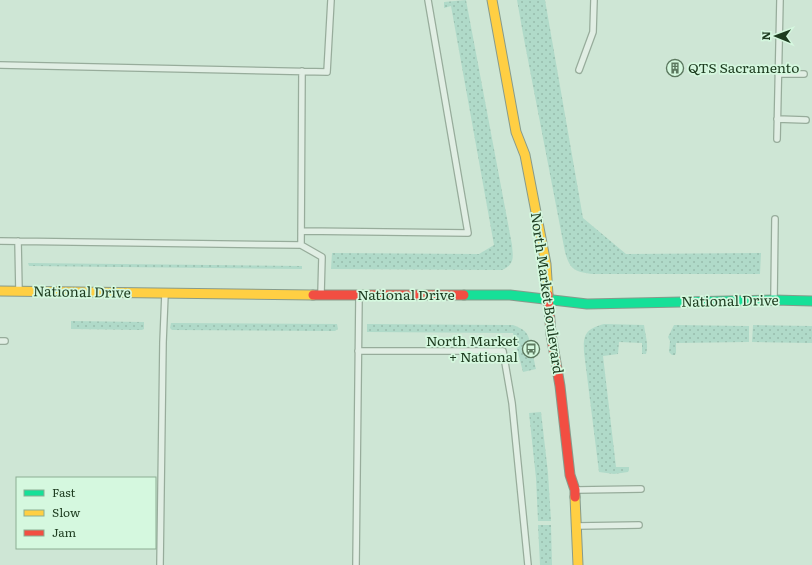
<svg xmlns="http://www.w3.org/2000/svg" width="812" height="565" font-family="Literata,serif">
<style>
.grass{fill:url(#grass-dots)}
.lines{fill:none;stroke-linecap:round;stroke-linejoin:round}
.lane-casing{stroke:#97ac9b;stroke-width:8}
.fast-casing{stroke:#879b8b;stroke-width:11}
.slow-casing{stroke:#879b8b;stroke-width:11}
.jam-casing{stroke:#879b8b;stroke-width:11}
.lane{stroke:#e1eee4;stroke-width:5.5}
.fast{stroke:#16e098;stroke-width:9}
.slow{stroke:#ffcf43;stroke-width:9}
.jam{stroke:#f24e42;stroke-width:9}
.labels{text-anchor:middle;stroke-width:3.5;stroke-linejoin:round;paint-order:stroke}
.poi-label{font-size:14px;fill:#1e3c20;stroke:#d5f8df;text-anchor:start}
.street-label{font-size:14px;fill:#1e3c20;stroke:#d5f8df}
</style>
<defs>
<pattern id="grass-dots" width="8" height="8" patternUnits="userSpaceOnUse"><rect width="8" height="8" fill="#b0dac9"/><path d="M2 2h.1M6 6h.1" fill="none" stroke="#97bcac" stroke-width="1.8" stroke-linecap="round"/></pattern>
</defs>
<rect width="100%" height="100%" fill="#cee6d5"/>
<!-- grass -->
<path class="grass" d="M466,0L512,245C513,258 515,264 502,270L331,269L332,253L479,254L494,245L451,6L444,8V2Z
M517,0H545L583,218L626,254L761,253L760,274H593C575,272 570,270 565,252L523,34Z
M28,263L302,266V269L29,266Z
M71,321L144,322V329L142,330L71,329Z
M171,323L337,324L338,329L335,331L172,330L170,328Z
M367,324L513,325C518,327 524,329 527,334C531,340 534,361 536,369L523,372L513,333L367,332Z
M604,324L644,325C645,334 649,345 646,354H642V343L619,342L618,354L603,356L616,467H629V470L628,472L614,474L599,472L584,352C583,334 586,329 604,324Z
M674,325L749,326V342L676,343V353L675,355H672L669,352L670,341L668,337Z
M753,325L812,326V343L752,342Z
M541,412L548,473L551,521H538L536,478L529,413Z
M538,525H551L552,565H540Z"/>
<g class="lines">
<!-- lane casing -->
<g class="lane-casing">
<path id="lane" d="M0,65L327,72L331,0
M579,70L593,32L594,0
M778,74H804
M777,119L806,120
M777,139L780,0
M301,231L468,233L428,0
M0,241L301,245L322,257L321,293
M18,241L19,291
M301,245L302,71
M774,298L775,219
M0,341H5
M358,351H503L512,403L528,565
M577,490L641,489
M577,526L639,525
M160,565L163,342L165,294
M356,565L359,297"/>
</g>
<!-- fast casing -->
<g class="fast-casing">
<path id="fast" d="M464,295H510L587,304L774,300L812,301"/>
</g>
<!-- slow casing -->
<g class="slow-casing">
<path id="slow" d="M492,0L516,132L525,155L546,264L548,295
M0,291L313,295
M575,497L578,565"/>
</g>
<!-- jam casing -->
<g class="jam-casing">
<path id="jam" d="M313,295H464
M548,295L551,334L560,386L570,475L575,490V497"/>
</g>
<!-- lane -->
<use href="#lane" class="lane"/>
<!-- fast -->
<use href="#fast" class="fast"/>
<!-- slow -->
<use href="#slow" class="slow"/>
<!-- jam -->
<use href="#jam" class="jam"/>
</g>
<!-- icons -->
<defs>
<g id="building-ring" transform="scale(0.9)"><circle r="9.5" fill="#d5f8df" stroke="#5c785f" stroke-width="1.5"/><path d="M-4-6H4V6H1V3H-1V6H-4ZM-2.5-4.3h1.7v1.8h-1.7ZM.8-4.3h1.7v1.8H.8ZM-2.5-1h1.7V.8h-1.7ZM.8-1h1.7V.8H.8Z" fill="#5c785f"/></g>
<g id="bus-ring" transform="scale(0.9)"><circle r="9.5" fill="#d5f8df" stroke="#5c785f" stroke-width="1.5"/><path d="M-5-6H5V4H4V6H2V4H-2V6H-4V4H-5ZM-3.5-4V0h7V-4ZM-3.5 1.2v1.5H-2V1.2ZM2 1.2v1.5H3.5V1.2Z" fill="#5c785f"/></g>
</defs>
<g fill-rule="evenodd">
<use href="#building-ring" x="675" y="68"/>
<use href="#bus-ring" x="531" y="349"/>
</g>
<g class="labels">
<!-- poi labels -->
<g class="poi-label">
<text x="688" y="73">QTS Sacramento</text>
<text x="518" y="346" text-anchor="end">North Market<tspan x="518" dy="16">+ National</tspan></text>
</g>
<!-- street labels -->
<g class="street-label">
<text transform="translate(82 292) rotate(1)" y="5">National Drive</text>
<text transform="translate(547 293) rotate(82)" y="5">North Market Boulevard</text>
<text x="406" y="300">National Drive</text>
<text transform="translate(730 301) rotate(-1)" y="5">National Drive</text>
</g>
</g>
<!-- legend -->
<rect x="16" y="477" width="140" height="72" fill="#d5f8df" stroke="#8cad93"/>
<rect x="24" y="490" width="20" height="6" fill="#16e098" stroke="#8cad93"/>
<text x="52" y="497" font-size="12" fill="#1e3c20">Fast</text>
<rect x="24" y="510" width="20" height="6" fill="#ffcf43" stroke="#8cad93"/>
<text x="52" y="517" font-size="12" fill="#1e3c20">Slow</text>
<rect x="24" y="530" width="20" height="6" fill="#f24e42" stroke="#8cad93"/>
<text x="52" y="537" font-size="12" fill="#1e3c20">Jam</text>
<!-- north arrow -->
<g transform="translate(776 36) rotate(271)" stroke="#d5f8df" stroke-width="3" paint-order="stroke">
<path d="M0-3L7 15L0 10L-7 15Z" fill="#1e3c20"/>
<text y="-6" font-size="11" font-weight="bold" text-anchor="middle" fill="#1e3c20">N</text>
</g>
</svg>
